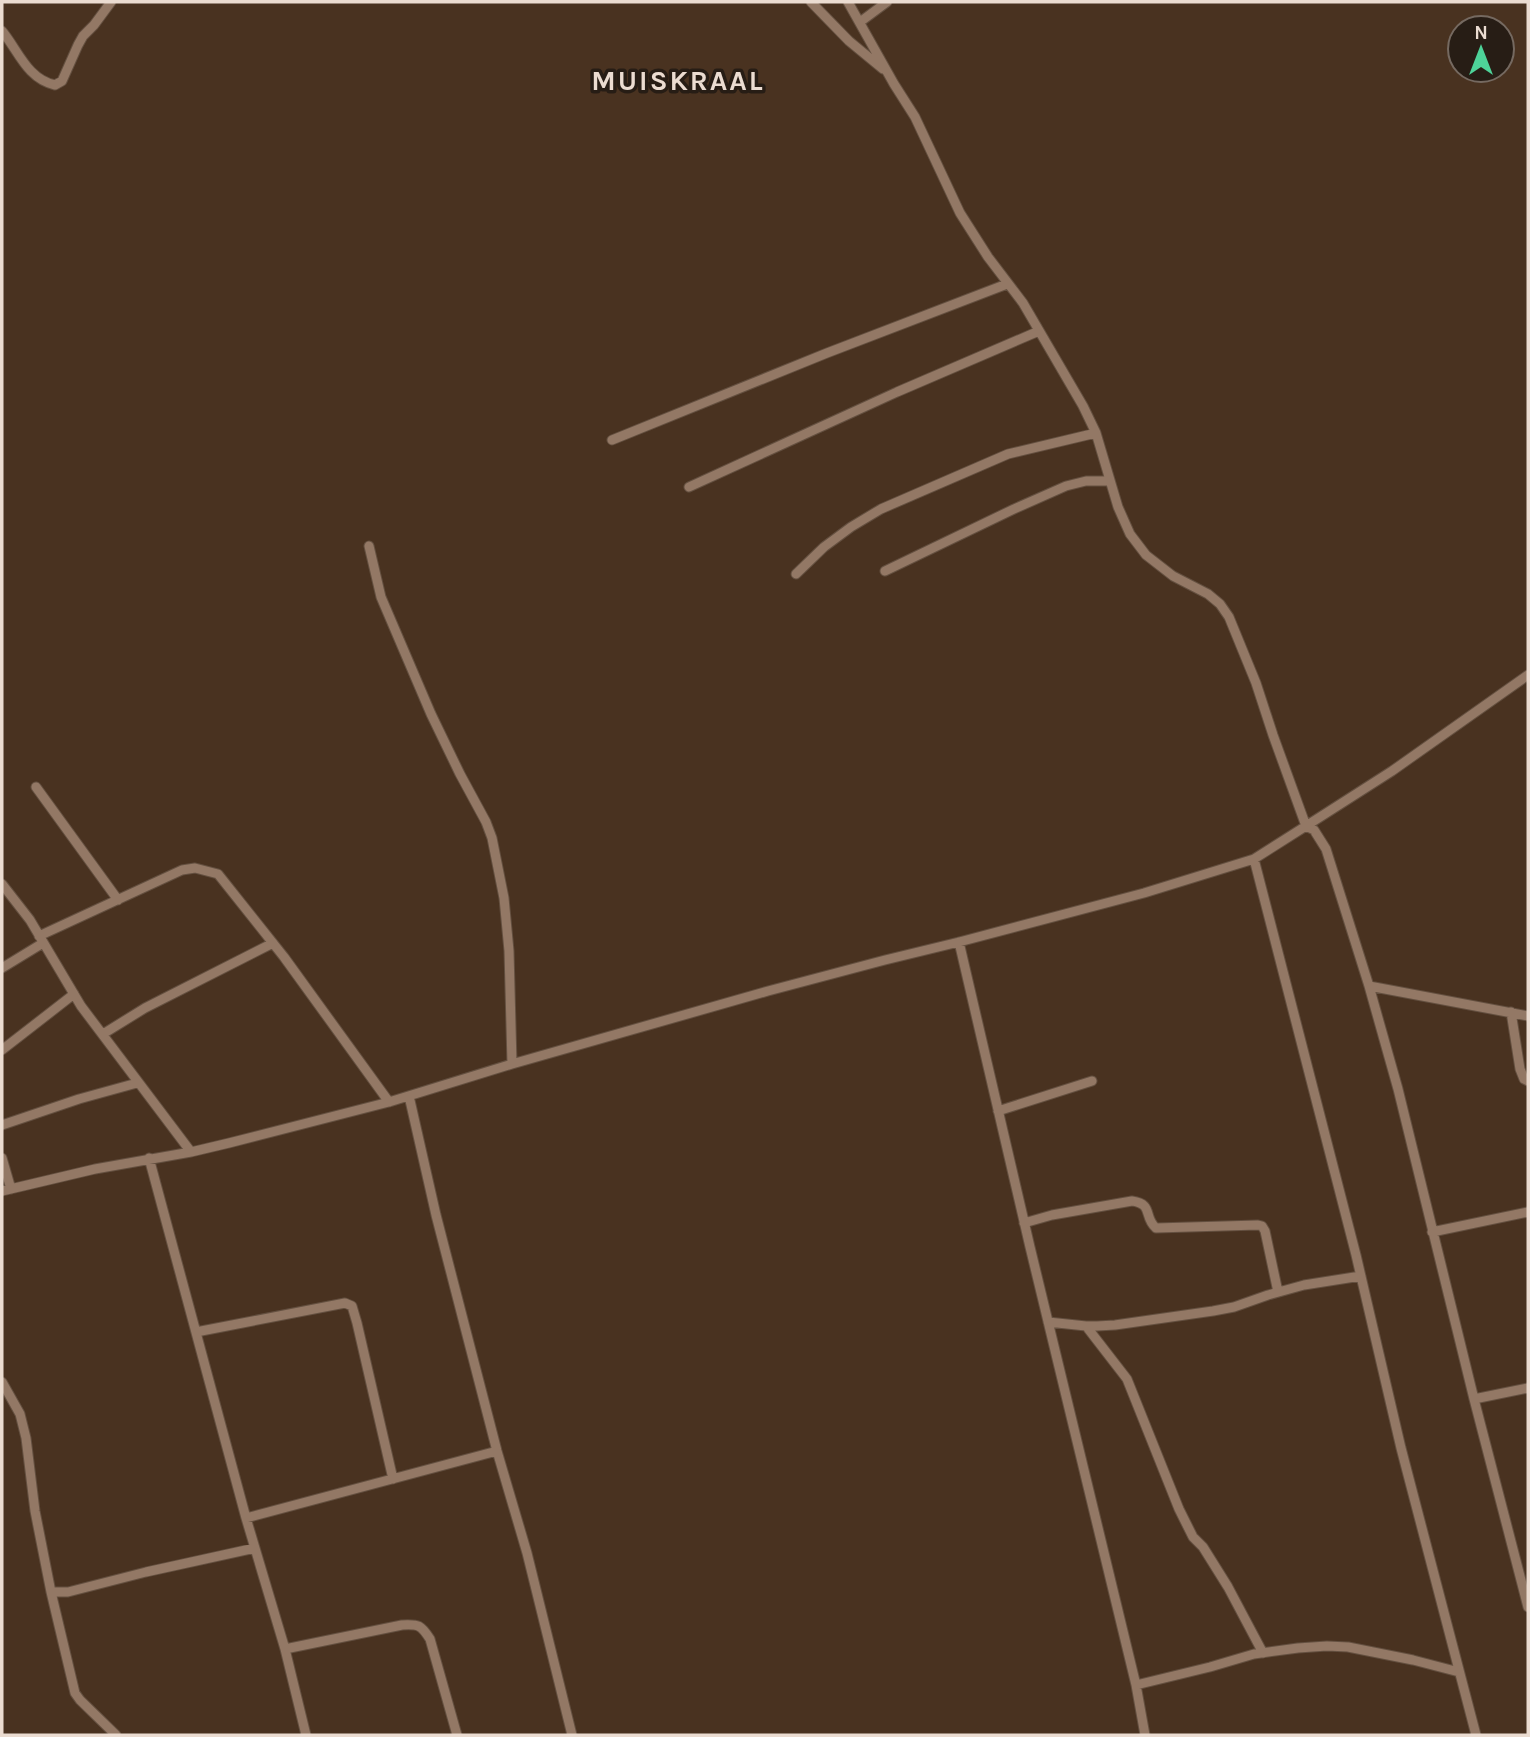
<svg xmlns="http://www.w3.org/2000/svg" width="1530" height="1737" font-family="Karla,sans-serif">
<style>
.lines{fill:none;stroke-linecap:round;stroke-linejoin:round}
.minor-casing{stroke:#645040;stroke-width:11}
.minor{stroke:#937865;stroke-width:9}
.labels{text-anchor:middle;stroke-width:7;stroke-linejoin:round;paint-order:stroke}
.district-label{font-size:28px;font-weight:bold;letter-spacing:2px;fill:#ebdcd1;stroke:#271d15}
</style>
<rect width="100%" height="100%" fill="#493220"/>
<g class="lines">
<!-- minor casing -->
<g class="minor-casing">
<path id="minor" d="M811,2L849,41L883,69
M848,2L894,84L915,117L960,213L988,257L1023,303L1083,406L1096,433L1118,507L1130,534L1146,555L1173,576L1208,594L1220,604L1229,617L1256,683L1273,735L1306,826L1254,859L1356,1255L1401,1448L1476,1735
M860,22L887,2
M2,31C18,50 27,79 55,85L62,81L78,45L83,36L94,25L111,2
M612,440L827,353L1007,284
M689,487L897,392L1039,331
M369,546L381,597L431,714L460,774L486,822L492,838L504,898L509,951L512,1064
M885,571L1014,509L1066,486L1086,481H1109
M796,574L824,547L851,527L881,509L1008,454L1096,433
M1528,675L1392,771L1306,826L1314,830L1326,849L1369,986L1398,1089L1474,1399L1528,1607
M36,787L118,900
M2,884L30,920L81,1006L191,1152
M39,936L182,870L195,868L218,874L284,957L389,1102
M959,942L1030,1247L1136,1685L1145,1735
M2,968L43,943
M1369,986L1528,1016
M1511,1012L1520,1069L1524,1079L1528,1081
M103,1034L145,1008L273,943
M2,1050L74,994
M409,1096L436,1215L497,1451L527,1553L572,1735
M998,1111L1092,1081
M2,1125L79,1099L137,1083
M2,1158L11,1189
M149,1158L246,1518L285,1649L306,1735
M2,1191L95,1169L191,1152L229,1143L389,1102L512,1064L768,991L885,960L959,942L1144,893L1254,859
M1024,1223L1052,1215L1132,1201C1154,1204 1143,1217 1156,1228L1258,1225L1262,1226L1265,1231L1278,1292
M1432,1232L1528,1212
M1048,1322L1086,1326H1097L1115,1325L1213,1311L1234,1307L1268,1295L1304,1285L1361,1276
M1086,1326L1127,1379L1179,1509L1193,1537L1203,1547L1228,1587L1263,1653
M196,1332L345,1303L352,1306L357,1323L393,1479
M2,1382L20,1414L26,1438L35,1511L51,1592L75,1693L80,1700L116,1735
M1474,1399L1528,1388
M246,1518L497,1451
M51,1592H68L146,1572L255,1548
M285,1649L402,1625C419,1624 421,1625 430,1639L457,1735
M1136,1685L1210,1667L1254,1654L1298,1648L1327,1646L1348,1647L1413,1660L1459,1672"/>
</g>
<!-- minor -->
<use href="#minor" class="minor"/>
</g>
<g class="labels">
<!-- district labels -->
<g class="district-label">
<text x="678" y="90">MUISKRAAL</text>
</g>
</g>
<!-- border -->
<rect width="1530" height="1737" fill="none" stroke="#ebdcd1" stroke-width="7"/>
<!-- north arrow -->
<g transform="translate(1481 49)"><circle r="33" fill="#271d15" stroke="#756960" stroke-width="2"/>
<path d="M0-5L12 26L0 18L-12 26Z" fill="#4ed399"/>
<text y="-10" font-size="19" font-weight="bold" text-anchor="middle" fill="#ebdcd1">N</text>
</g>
</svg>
